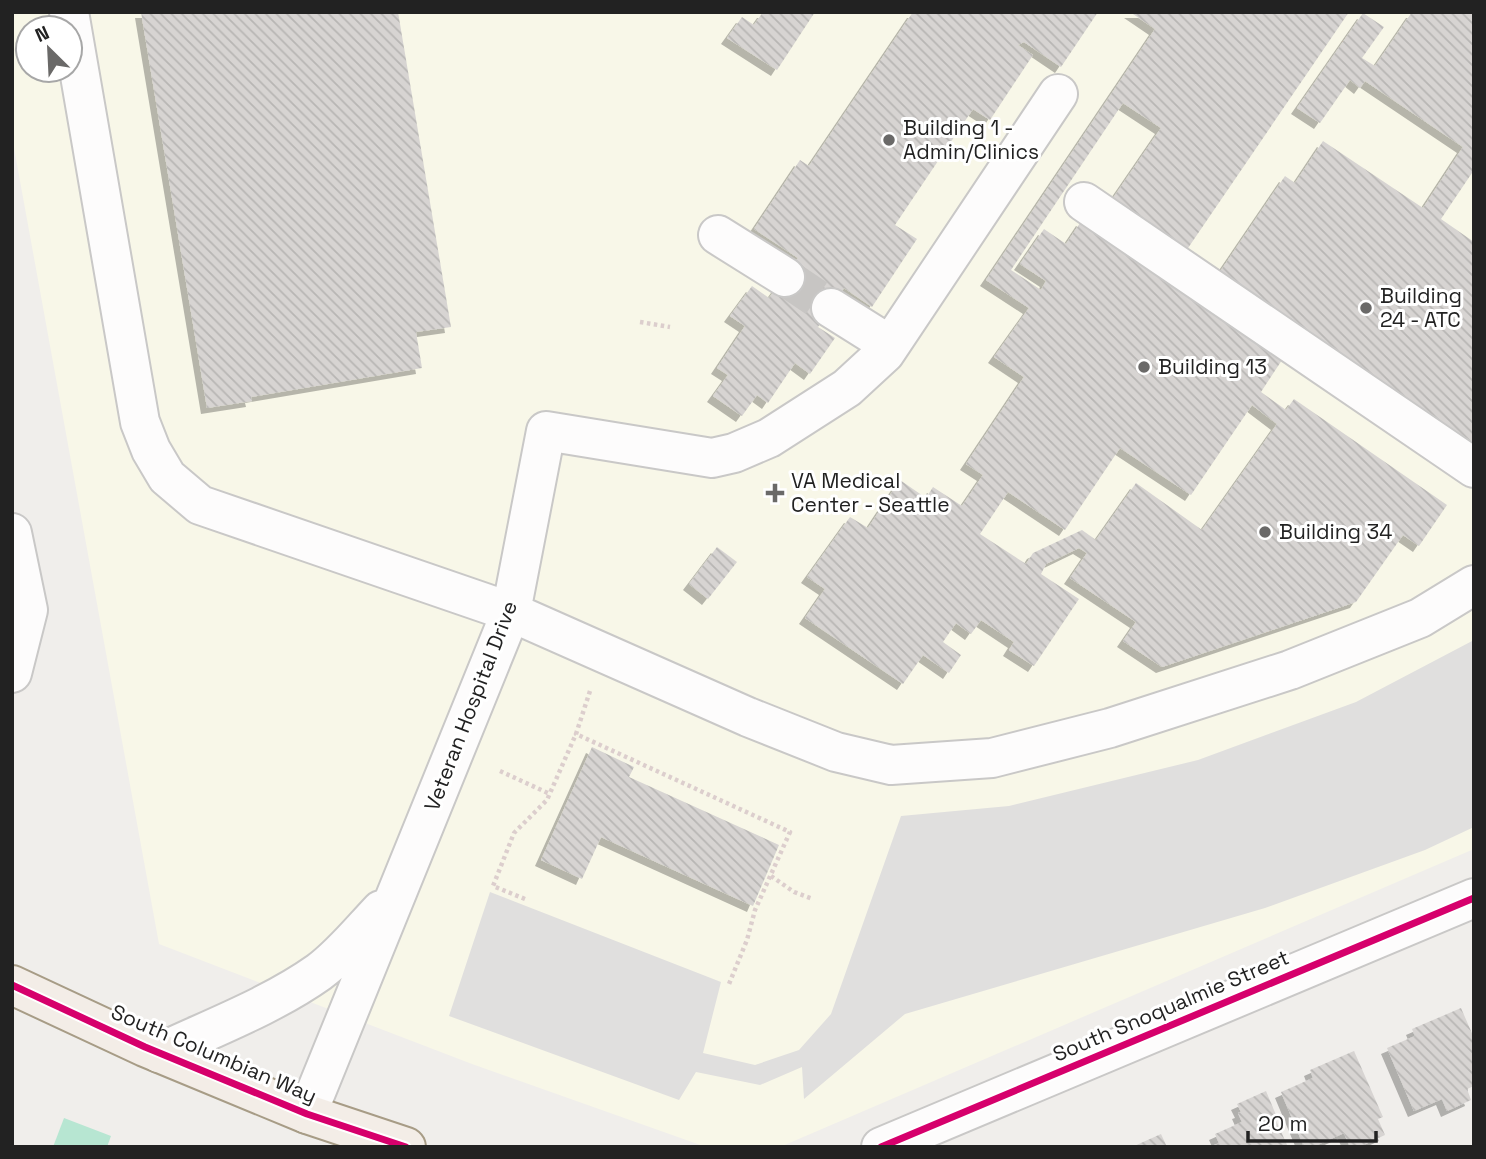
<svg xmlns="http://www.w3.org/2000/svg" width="1486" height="1159" font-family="'Space Grotesk',sans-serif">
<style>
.education{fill:#f8f7e8;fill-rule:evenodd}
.pitch{fill:#b7e6d2}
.parking{fill:#e0dfde}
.building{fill:url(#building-back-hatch);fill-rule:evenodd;filter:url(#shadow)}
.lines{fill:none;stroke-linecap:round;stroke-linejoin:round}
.minor-tunnel{stroke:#c7c5c3;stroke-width:38;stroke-dasharray:38 19;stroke-linecap:butt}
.minor-casing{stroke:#c9c8c7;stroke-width:42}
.major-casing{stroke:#a79c86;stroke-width:42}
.path{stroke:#dccecd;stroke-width:4.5;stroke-dasharray:3.5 3.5;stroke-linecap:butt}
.minor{stroke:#fdfcfc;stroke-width:38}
.major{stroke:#f3ede7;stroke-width:38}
.cycleway-casing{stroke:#fff;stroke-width:11}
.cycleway{stroke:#d6006c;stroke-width:7}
.poi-dot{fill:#6a6968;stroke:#fff;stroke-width:2.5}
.labels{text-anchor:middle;stroke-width:6;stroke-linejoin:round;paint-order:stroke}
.poi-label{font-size:21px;fill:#222;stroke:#fff;text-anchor:start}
.street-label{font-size:21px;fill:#222;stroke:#fff}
</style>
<defs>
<pattern id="building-back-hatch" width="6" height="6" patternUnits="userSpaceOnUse" patternTransform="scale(1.75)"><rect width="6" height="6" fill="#d7d4d2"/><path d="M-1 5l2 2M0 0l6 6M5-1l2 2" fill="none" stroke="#b8b6b4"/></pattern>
<filter id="shadow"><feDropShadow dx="-6" dy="6" stdDeviation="0" flood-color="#0004"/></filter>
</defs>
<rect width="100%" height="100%" fill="#f0eeeb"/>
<!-- education -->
<path class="education" d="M12,12H1474V849L780,1147H706L472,1064L159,944L12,137ZM28,28H70V70H28Z"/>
<!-- pitch -->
<path class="pitch" d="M64,1118L111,1136L107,1147H53Z"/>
<!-- parking -->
<path class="parking" d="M1474,640V827L1425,850L1265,908L905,1014L804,1099L802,1067L760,1085L696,1072L679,1100L449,1016L490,892L721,982L703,1053L755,1065L799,1050L831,1014L901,816L1009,806L1198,760L1356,702Z"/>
<!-- building -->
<path class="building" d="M141,12H398L451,327L416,332L422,368L251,397L252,401L207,408Z
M763,12H815L777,70L727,38L742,17L754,25Z
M913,12H1098L1061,67L1024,42L1018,45L1033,55L990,120L973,109L895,225L917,239L872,307L844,288L818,327L835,338L810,374L795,363L768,403L757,395L742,416L713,396L728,375L717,368L745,326L730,316L752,286L769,298L798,258L754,229L800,160L809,166Z
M1130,12H1349L1186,251L1111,201L1161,128L1123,103L1011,270L1041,290L1046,281L1020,264L1044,229L1066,244L1082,220L1284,357L1261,392L1286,410L1294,399L1447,505L1419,546L1403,535L1356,602L1162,667L1123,641L1136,622L1070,578L1087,553L1079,548L1046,564L1041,574L1079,599L1034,666L1009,650L1014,642L981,620L971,634L956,623L943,642L961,655L949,673L923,655L903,684L805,618L825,589L807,577L850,517L868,528L900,480L926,498L933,487L962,506L983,475L966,464L1024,377L994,357L1029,308L986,280L1155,29ZM1252,405L1277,424L1202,530L1136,483L1096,540L1082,530L1033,553L1026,564L980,534L1008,492L1065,530L1120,448L1191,495Z
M1412,12H1474V170L1441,219L1474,242V443L1314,336L1215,279L1285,176L1295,183L1323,141L1423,208L1463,147L1365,81L1360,88L1350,80L1320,123L1297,108L1363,13L1384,27L1362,58L1375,66Z
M717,547L737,562L708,599L689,584Z
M592,747L634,767L629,777L779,845L753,906L601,837L582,879L541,860Z
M1461,1008L1474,1038V1086L1467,1089L1471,1100L1447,1111L1442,1099L1414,1111L1387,1048L1415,1036L1412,1029Z
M1354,1051L1383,1117L1378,1119L1385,1135L1359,1147H1350L1344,1133L1313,1147H1304L1281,1092L1313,1078L1310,1070Z
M1266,1091L1276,1115L1274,1116L1288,1147H1210L1219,1143L1215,1134L1242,1122L1238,1113L1241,1112L1237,1104Z
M1161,1134L1167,1147H1132Z"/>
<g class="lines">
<!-- minor-tunnel -->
<path class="minor-tunnel" d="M785,277L831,308"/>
<!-- minor casing -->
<g class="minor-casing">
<path id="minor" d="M69,12L140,422L151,450L167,477L200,505L511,612L748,717L836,752L891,765L992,758L1110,728L1290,670L1420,618L1474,585
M1084,202L1474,468
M718,235L785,277
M831,308L890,345
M12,533L28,610L12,673
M159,1053C212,1028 271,1006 319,972C342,955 361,931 381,910
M307,1114L511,612L546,431L712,458L734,453L769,438L847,388L885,353L1058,94
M881,1147L1474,898"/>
</g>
<!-- major casing -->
<g class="major-casing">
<path id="major" d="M12,985L145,1047L307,1114L406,1147"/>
</g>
<!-- path -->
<path class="path" d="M640,322L670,327
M590,691L576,734L790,832L755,910L747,940L729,984
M500,771L550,794
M771,876L794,892L813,899
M525,899L493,886L514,833L547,800L576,734"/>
<!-- minor -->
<use href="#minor" class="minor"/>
<!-- major -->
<use href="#major" class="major"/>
<!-- cycleway casing -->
<g class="cycleway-casing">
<path id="cycleway" d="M12,985L145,1047L307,1114L406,1147
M881,1147L1474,898"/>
</g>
<!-- cycleway -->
<use href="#cycleway" class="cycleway"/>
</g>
<!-- markers -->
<g class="poi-dot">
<circle cx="889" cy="140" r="7"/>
<circle cx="1366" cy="308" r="7"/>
<circle cx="1144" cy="367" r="7"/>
<path d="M771.5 482.5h7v7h7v7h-7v7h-7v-7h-7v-7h7z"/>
<circle cx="1265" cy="532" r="7"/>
</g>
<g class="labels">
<!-- poi labels -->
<g class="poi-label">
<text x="903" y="135">Building 1 -<tspan x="903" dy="24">Admin/Clinics</tspan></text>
<text x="1380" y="303">Building<tspan x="1380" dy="24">24 - ATC</tspan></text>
<text x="1158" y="374">Building 13</text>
<text x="791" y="488">VA Medical<tspan x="791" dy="24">Center - Seattle</tspan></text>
<text x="1279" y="539">Building 34</text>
</g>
<!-- street labels -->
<g class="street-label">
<text transform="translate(471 706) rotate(-69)" y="7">Veteran Hospital Drive</text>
<text transform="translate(1171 1006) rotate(-23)" y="7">South Snoqualmie Street</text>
<text transform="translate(214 1054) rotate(23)" y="7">South Columbian Way</text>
</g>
</g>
<!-- border -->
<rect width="1486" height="1159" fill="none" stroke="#222222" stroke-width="28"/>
<!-- north arrow -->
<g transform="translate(49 49) rotate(336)"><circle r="33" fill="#ffffff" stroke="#a7a7a7" stroke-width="2"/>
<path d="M0-5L12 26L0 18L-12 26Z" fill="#6a6968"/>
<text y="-10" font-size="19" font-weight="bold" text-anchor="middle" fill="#222222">N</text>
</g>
<!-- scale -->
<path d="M1248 1131v10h128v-10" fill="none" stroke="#222222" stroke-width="3.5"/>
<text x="1258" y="1131" font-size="21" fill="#222222" stroke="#ffffff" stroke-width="5" paint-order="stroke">20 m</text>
</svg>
